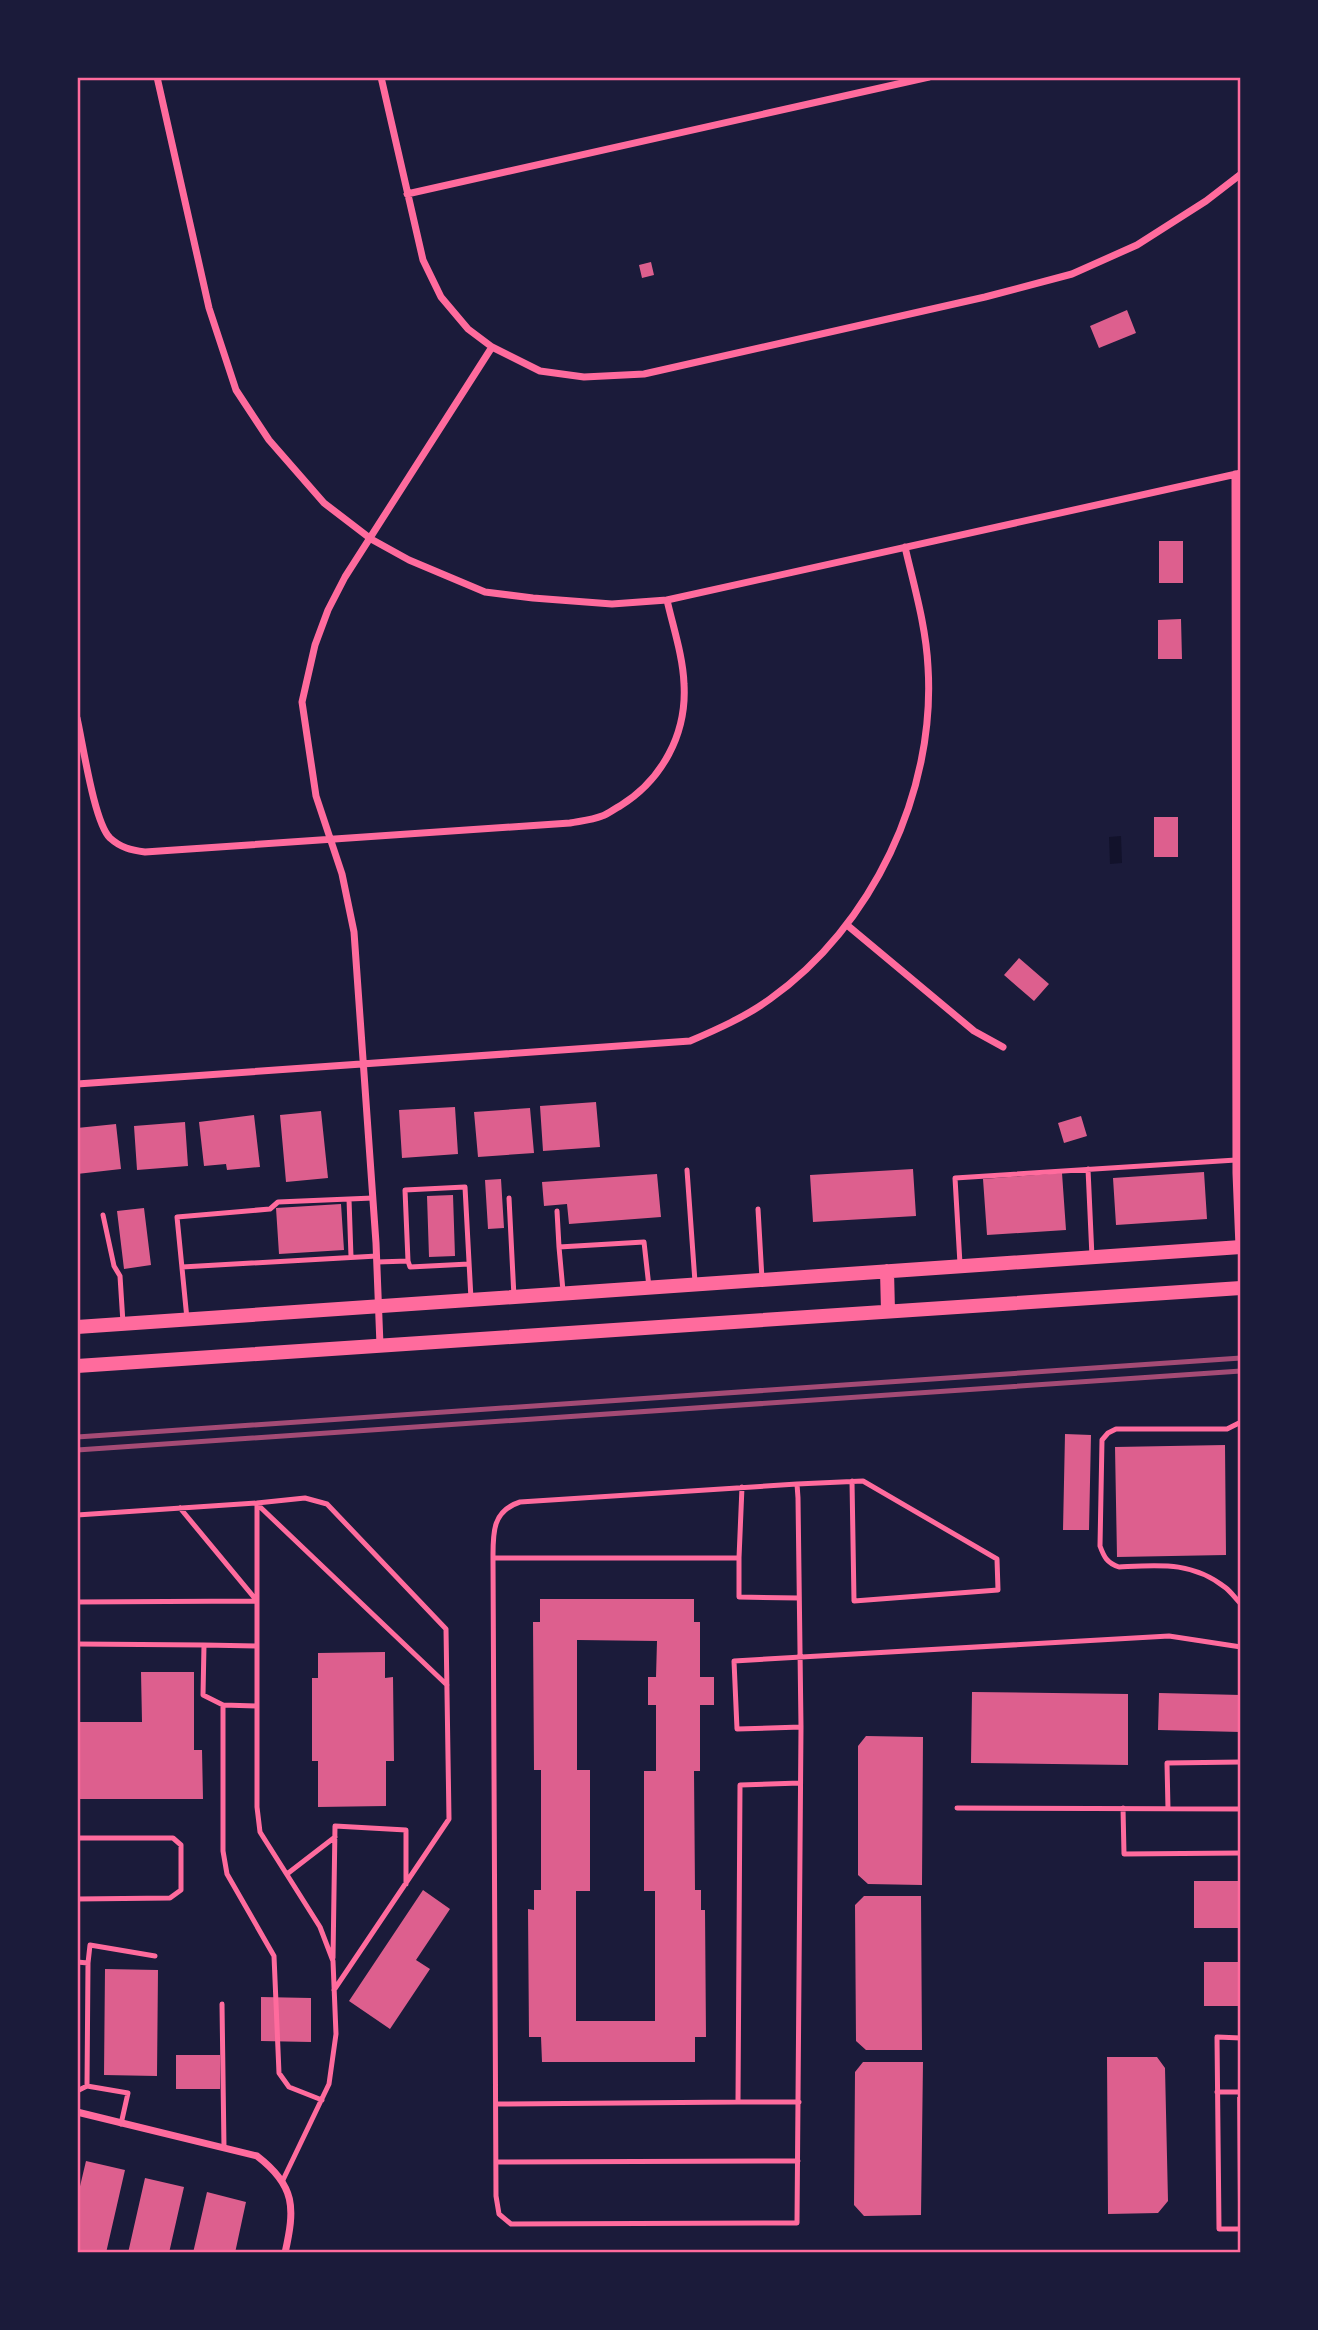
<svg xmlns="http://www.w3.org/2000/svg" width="1318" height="2330" font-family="Figtree,sans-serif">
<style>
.water{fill:#12122b}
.building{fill:#dd5f8e;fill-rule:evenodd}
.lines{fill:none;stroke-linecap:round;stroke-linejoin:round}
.service{stroke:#ff6b9d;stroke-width:5}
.minor{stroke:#ff6b9d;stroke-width:7}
.secondary{stroke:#ff6b9d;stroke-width:14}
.rail{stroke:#a44b75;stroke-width:5}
.neatline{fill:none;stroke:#ff6b9d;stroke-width:2.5}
</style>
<rect width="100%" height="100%" fill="#1b1b3a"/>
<!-- water -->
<path class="water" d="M1121,836L1122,863L1110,864L1109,837Z"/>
<!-- building -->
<path class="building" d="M651,262L654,275L642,278L639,265Z
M1127,310L1136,333L1099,348L1090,326Z
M1159,541H1183V583H1159Z
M1181,619L1182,659H1158V620Z
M1154,817H1178V857H1154Z
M1019,958L1049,984L1034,1001L1004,975Z
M596,1102L600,1147L543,1151L540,1106Z
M455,1107L458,1154L402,1158L399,1110Z
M530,1108L534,1153L478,1157L474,1112Z
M321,1111L328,1178L286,1182L280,1115Z
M254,1115L260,1167L227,1170L226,1164L204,1166L199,1122Z
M1081,1116L1087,1136L1064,1143L1058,1123Z
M185,1122L188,1166L137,1170L134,1126Z
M116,1124L121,1169L77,1174V1128Z
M913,1169L916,1216L813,1222L810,1175Z
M1204,1172L1207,1219L1116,1225L1113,1178Z
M1062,1173L1066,1230L987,1235L983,1179Z
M657,1174L661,1217L569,1224L567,1204L544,1206L542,1182Z
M501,1179L504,1228L488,1229L485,1180Z
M453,1195L455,1256L429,1257L427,1196Z
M341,1204L344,1250L279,1254L276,1208Z
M144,1208L151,1265L124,1269L117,1211Z
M1065,1434L1091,1435L1089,1530H1063Z
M1225,1445L1226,1555L1117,1557L1115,1447Z
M540,1599H694V1622H700V1677H714V1705H700V1771H694L695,1890H701V1910H705L706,2037H695V2062H542L541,2037H529L528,1909L534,1910V1890H541V1770H534L533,1622H540ZM577,1640L657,1641L656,1677H648V1705H656V1771H644V1891H655V2021H576V1891H590V1770H577Z
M385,1652V1678L393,1677L394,1761H386V1806L318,1807V1761H312V1678H318V1653Z
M141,1672H194V1750H202L203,1799H77V1722H142Z
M972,1692L1128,1694V1765L971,1763Z
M1159,1693L1241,1695V1732L1158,1730Z
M866,1736L923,1737L922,1885L868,1884L858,1875V1746Z
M1194,1881H1241V1928H1194Z
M423,1890L450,1909L416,1960L430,1969L390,2029L349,2001Z
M864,1896H921L922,2050H866L856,2041L855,1905Z
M1204,1962H1241V2006H1204Z
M105,1969L158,1970L157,2076L104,2075Z
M261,1997L311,1998V2042L261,2041Z
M176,2055H220V2089H176Z
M1107,2057H1157L1165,2068L1168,2201L1158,2213L1108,2214Z
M863,2062H923L921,2215L864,2216L854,2205L855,2072Z
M1237,2097H1241V2203H1238Z
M86,2161L125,2170L106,2253H77V2199Z
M145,2178L184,2187L169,2253H128Z
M207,2192L246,2202L235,2253H193Z"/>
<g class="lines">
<!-- service -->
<path class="service" d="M1088,1169L1092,1257
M687,1170L695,1282
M509,1198L514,1297
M758,1209L762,1279
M557,1211L559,1247
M103,1215L114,1266L120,1276L123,1323
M351,1257L349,1199L373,1198
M408,1261L410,1267L469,1264
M377,1262L408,1261L405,1190L465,1187L471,1299
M960,1264L955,1178L1236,1160
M182,1267L377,1256
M563,1291L559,1247L644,1242L649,1287
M187,1319L177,1217L270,1209L278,1202L349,1199
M1241,1422L1227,1429H1116L1108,1433L1102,1440L1100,1546C1104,1557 1107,1563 1119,1567C1159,1565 1192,1561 1226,1588C1231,1592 1236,1599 1241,1604
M852,1481L854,1601L998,1590L997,1559L863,1481L797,1484L798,1498L801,1727L737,1729L734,1661L819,1656L1169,1636L1241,1647
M797,1484L520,1502C492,1511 493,1533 493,1558L496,2196L499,2214L511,2224L797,2223L801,1727
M257,1503L305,1498L327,1504L446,1629L449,1819L334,1990
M257,1504L447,1685
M77,1515L257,1503V1807L260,1832L320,1927L333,1961L336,2034L329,2084L282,2182
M493,1558H739L742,1487
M739,1558V1597L799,1598
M77,1602L257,1601L180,1508
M77,1644L204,1645
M223,1705L203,1695L204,1645L257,1646
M257,1706L223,1705V1851L227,1874L274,1956L279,2073L289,2087L322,2100
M957,1808L1241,1809
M1123,1808L1124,1854L1241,1853
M1168,1809L1167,1763L1241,1762
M77,1838H173L181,1845V1890L170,1898L77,1899
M287,1874L335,1837
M333,1958L335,1826L406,1830V1884
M77,1962L88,1963L90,1945L155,1956
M222,2004L224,2148
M1241,2038L1217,2037L1219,2229H1241
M87,2086L128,2093L121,2124
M77,2091L87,2086L88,1963
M1217,2092H1241
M799,2102H738L740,1785L800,1783
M496,2104L738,2102
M496,2162L798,2161"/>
<!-- minor -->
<path class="minor" d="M157,77L209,308L236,390L269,440L324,503L371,539L409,560L485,592L533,598L612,604L667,600L1241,473
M381,77L423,260L441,297L468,329L492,347L540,371L584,377L644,374L985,297L1072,274L1137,245L1206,201L1241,174
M407,194L929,77
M1235,474L1236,1173L1239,1247
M77,718C83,744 94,822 110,838C121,848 131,850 145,852L570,823C580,821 592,820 602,816C608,814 614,809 620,806C662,780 687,734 684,684C683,656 673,627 667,600
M847,925L974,1031L1003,1047
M77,1084L690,1041C718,1029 745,1017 770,999C872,927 936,792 928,667C926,626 914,586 905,547
M380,1345L376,1243L354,932L342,874L316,796L302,702L315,645L328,610L345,577L492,347
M77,2112L257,2156C296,2186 295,2208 285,2253"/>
<!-- secondary -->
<path class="secondary" d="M887,1271L888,1311
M77,1327L1241,1247
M77,1366L1241,1288"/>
<!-- rail -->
<path class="rail" d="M77,1437L1241,1358
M77,1450L1241,1371"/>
</g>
<!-- border -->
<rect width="1318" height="2330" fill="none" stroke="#1b1b3a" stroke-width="158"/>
<rect x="79" y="79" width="1160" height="2172" class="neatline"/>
</svg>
